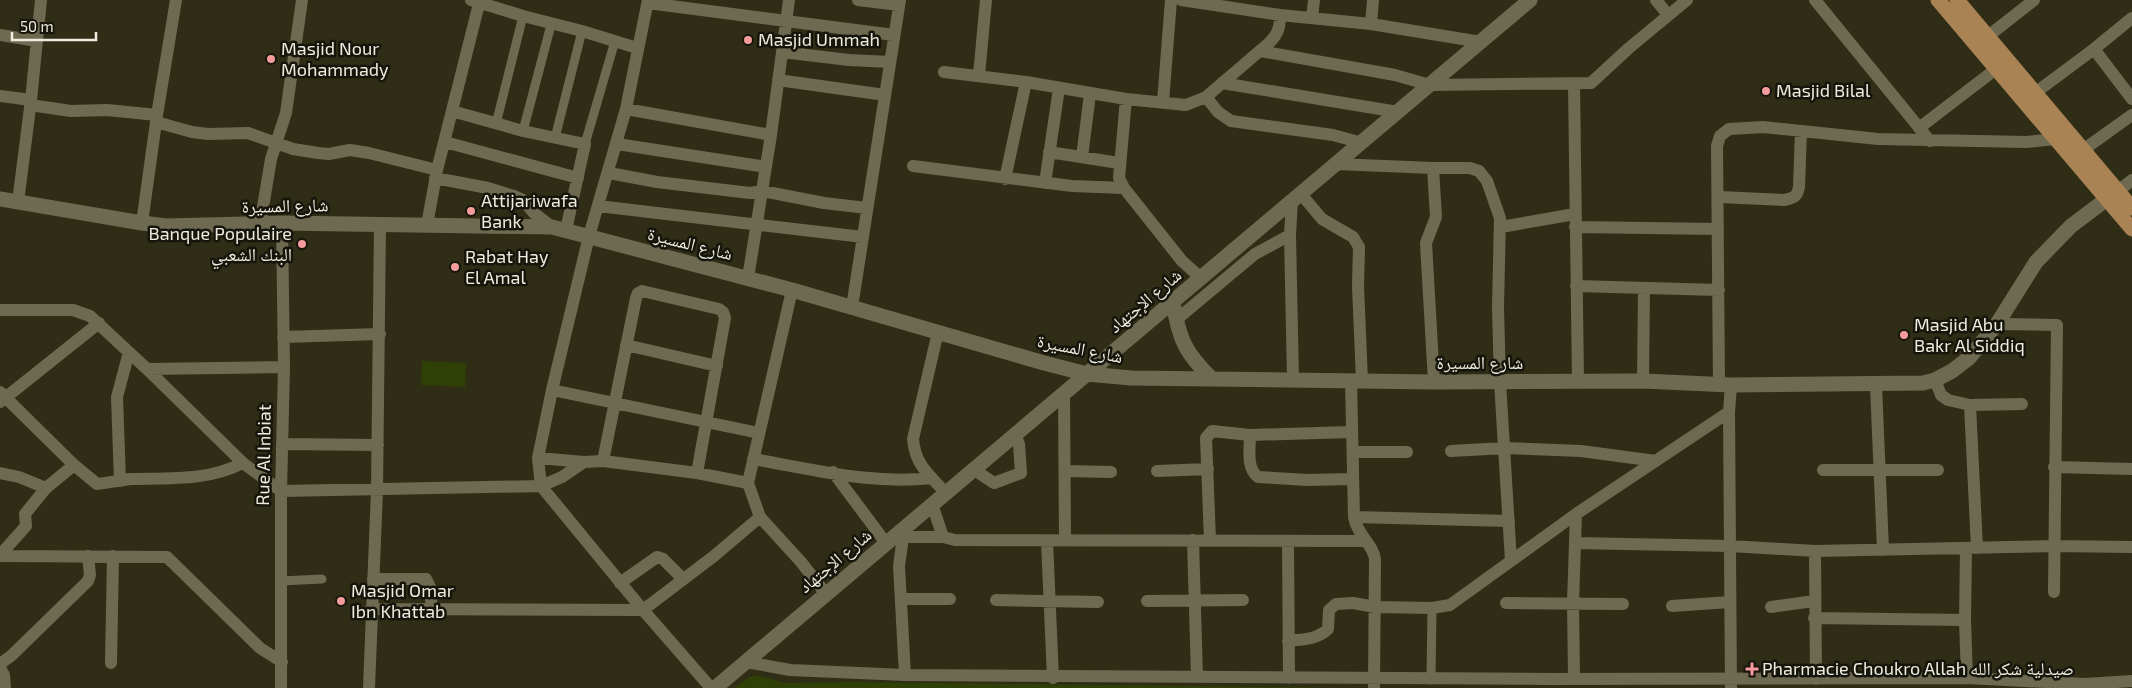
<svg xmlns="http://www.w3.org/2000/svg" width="2132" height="688" font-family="'Exo 2','Noto Naskh Arabic',sans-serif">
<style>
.green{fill:#2f4006}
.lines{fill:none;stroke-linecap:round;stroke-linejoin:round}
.pedestrian{stroke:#6e6a52;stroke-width:9}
.minor{stroke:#6e6a52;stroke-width:12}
.tertiary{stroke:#6e6a52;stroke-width:15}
.primary{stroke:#a98354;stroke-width:15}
.poi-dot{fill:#f59b9c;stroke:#16150c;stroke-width:2}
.labels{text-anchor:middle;stroke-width:5;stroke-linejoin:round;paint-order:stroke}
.poi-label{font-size:18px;fill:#eeecdf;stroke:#16150c;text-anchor:start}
.street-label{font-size:18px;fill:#eeecdf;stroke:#16150c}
</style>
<rect width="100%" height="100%" fill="#302d17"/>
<!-- green -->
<path class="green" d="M422,361L466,363L465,387L421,385Z
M757,675L785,683L852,682L1361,688H734L749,677Z"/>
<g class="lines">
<!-- pedestrian -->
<path class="pedestrian" d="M496,124L523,16
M523,131L551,25
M555,138L582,31
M585,144L615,41
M281,581L322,579
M1431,680L1432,608"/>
<!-- minor -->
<path class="minor" d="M471,0L523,16L582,31L637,48
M648,0L626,109L589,236L552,390L538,458L541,486L643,610L711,688
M858,0L899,5
M1181,0L1280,15L1371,24L1481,42
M1656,0L1668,15
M1815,0L1930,141
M648,3L894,35
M1312,18L1314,0
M1371,24L1373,0
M0,35L37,41
M1987,37L2034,0
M2094,49L2132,99
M1260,51L1395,75L1430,85L1591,83L1629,48L1687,0
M782,52L849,60L890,62
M944,72L1026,82L1126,99L1186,105L1206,97L1269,43C1278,34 1280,28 1280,15
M979,75L986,0
M778,80L885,95
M1222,83L1398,112
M1574,85L1578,380
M2035,93L2094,49L2132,18
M0,96L31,100
M1206,97L1218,112L1231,121L1333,135L1362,143
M1126,99L1119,178L1124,188L1182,261L1201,278
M1163,102L1171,0
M30,105L71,111L107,110L157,115
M626,109L771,135
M452,111L523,131L585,144L566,230
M156,122L192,132L208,134L248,133L293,149L318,153L329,154L350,150L369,153L437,170
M1919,128L1996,69
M445,142L578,178
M617,144L766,167
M2083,150L2132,115
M1049,152L1119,163
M1082,157L1090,94
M1336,164L1433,168L1436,217L1426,243L1434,382
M913,166L1072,186L1124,188
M1433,168H1470L1479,171L1487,181L1500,218L1498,307L1500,382L1511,561
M609,173L657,182L750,193L762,191L824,203L867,208
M435,178L488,188L514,196L523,200L534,213L552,227
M1005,179L1026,82
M1045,183L1059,88
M2118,191L2132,180
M1301,194L1322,219L1353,237L1359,247L1358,286L1362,381
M1719,197L1784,200C1794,198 1797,197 1799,187L1801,131
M1292,201L1290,235L1293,379
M18,202L31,100L41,0
M598,206L863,237
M142,223L157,115L176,0
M260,225L271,159L286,113L302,0
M427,225L437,170L480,0
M1501,227L1575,214
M1575,227L1718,229
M748,278L771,135L789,0
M1576,286L1719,290
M792,290L748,483L760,517L801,562L826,594
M852,307L900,0
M0,310H73L90,316L147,369L243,463L281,491L541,486L562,477L584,462
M1176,320L1255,254L1290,235
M1997,324L2057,325L2054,592
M938,332L913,439C915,464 928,474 945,492
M283,337L380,334
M626,345L717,366
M147,369L284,367
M1351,380L1354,517C1357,535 1373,544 1375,559L1374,688
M1935,380L1941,395L1948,400L1970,405L2022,404
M1643,381L1644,288
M1719,385L1717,146L1720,136L1729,129L1763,127L1878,139L2026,142L2056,139
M1876,385L1883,550
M552,390L759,433
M0,392L74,465L97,484C108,483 120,480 132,479C170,478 208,481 243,463
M1064,393L1065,540
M0,402L99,323
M1970,405L1977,548
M1250,435C1250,448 1246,468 1258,477L1307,480L1352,479
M282,444L378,445
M1451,451L1505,448L1581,451L1656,461
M1353,452H1407
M538,458L584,462L603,461L697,473L748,483
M753,459C812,469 872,485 932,478
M603,461L636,298L638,293L642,291L719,309L723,312L725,318L697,473
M2054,467L2132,469
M973,469L994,483L1021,473L1019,444L1015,434
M1823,470H1938
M1066,471L1111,472
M1157,471L1208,469
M833,472L886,543
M0,473L19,477L46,488L74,465
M120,481L117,397L129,352
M932,504L943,537L955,540L1365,541
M1354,517L1509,521
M897,533L903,537H943
M903,537L899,566L905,675
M1193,540L1197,677
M1210,540L1206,438L1212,431L1250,435L1351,432
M1047,541L1053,678
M1288,541L1289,678
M1575,543L1730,546L1815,551L2054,546L2132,547
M1966,549L1965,620L1967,678
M1815,551L1816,679
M0,555L26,526L25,514L46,488
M0,556L167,557L260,648L282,662
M373,579H426L430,587L432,610
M620,583L657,557L663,559L683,579
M901,599H950
M996,600L1098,602
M1147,601L1243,600
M1506,603L1623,604
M1672,606L1730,602
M1771,607L1814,601
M371,609L643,610L714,556L760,517
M1814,618L1965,620
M1288,641C1302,639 1317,640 1328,629L1329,610L1336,604L1353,603L1375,607L1432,608L1450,605L1576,514L1729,412
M746,662L790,670L905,675L1551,679L1967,678L2085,684L2132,681
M111,663L113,556
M0,664L11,656L88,581L90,575L88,556
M0,668L4,675L5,688
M1574,678L1573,603L1576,514
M281,688V491L284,367L282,223
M369,688L377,490L380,224
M1731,688L1729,412L1731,385"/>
<!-- tertiary -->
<path class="tertiary" d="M0,199L142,223L166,226L282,223L552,227L792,290L1044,363L1087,374L1131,378L1434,382L1643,381L1731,385L1923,383L1935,380L1952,371L1969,358L1997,324L2036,262L2071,226L2116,192
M1173,302C1179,339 1185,353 1212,379
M715,688L1530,0"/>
<!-- primary -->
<path class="primary" d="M1938,0L2132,229
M1957,0L2132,208"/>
</g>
<!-- markers -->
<g class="poi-dot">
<circle cx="748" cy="40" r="5"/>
<circle cx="271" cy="59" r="5"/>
<circle cx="1766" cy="91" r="5"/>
<circle cx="471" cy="211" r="5"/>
<circle cx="302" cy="244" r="5"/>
<circle cx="455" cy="267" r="5"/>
<circle cx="1904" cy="335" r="5"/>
<circle cx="341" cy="601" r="5"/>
<path d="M1749.5 661.5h5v5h5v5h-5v5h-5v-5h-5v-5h5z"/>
</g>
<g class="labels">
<!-- poi labels -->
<g class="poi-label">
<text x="758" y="46">Masjid Ummah</text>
<text x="281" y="55">Masjid Nour<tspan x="281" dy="21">Mohammady</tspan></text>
<text x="1776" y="97">Masjid Bilal</text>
<text x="481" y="207">Attijariwafa<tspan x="481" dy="21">Bank</tspan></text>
<text x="292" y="240" text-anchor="end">Banque Populaire<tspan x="292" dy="21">البنك الشعبي</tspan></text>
<text x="465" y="263">Rabat Hay<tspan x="465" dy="21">El Amal</tspan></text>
<text x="1914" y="331">Masjid Abu<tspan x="1914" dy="21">Bakr Al Siddiq</tspan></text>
<text x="351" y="597">Masjid Omar<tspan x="351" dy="21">Ibn Khattab</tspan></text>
<text x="1762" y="675">Pharmacie Choukro Allah صيدلية شكر الله</text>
</g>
<!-- street labels -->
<g class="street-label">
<text transform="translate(285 206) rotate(-1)" y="6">شارع المسيرة</text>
<text transform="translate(690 244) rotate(14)" y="6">شارع المسيرة</text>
<text transform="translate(1145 301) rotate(-40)" y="6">شارع الإجتهاد</text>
<text transform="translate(1080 349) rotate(11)" y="6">شارع المسيرة</text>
<text x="1480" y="369">شارع المسيرة</text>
<text transform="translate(264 455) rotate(-89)" y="6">Rue Al Inbiat</text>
<text transform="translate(835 561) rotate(-40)" y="6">شارع الإجتهاد</text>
</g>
</g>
<!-- scale -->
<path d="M12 32v8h84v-8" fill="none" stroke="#eeecdf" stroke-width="2.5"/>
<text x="20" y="32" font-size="15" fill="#eeecdf" stroke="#16150c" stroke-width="4" paint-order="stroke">50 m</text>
</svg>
